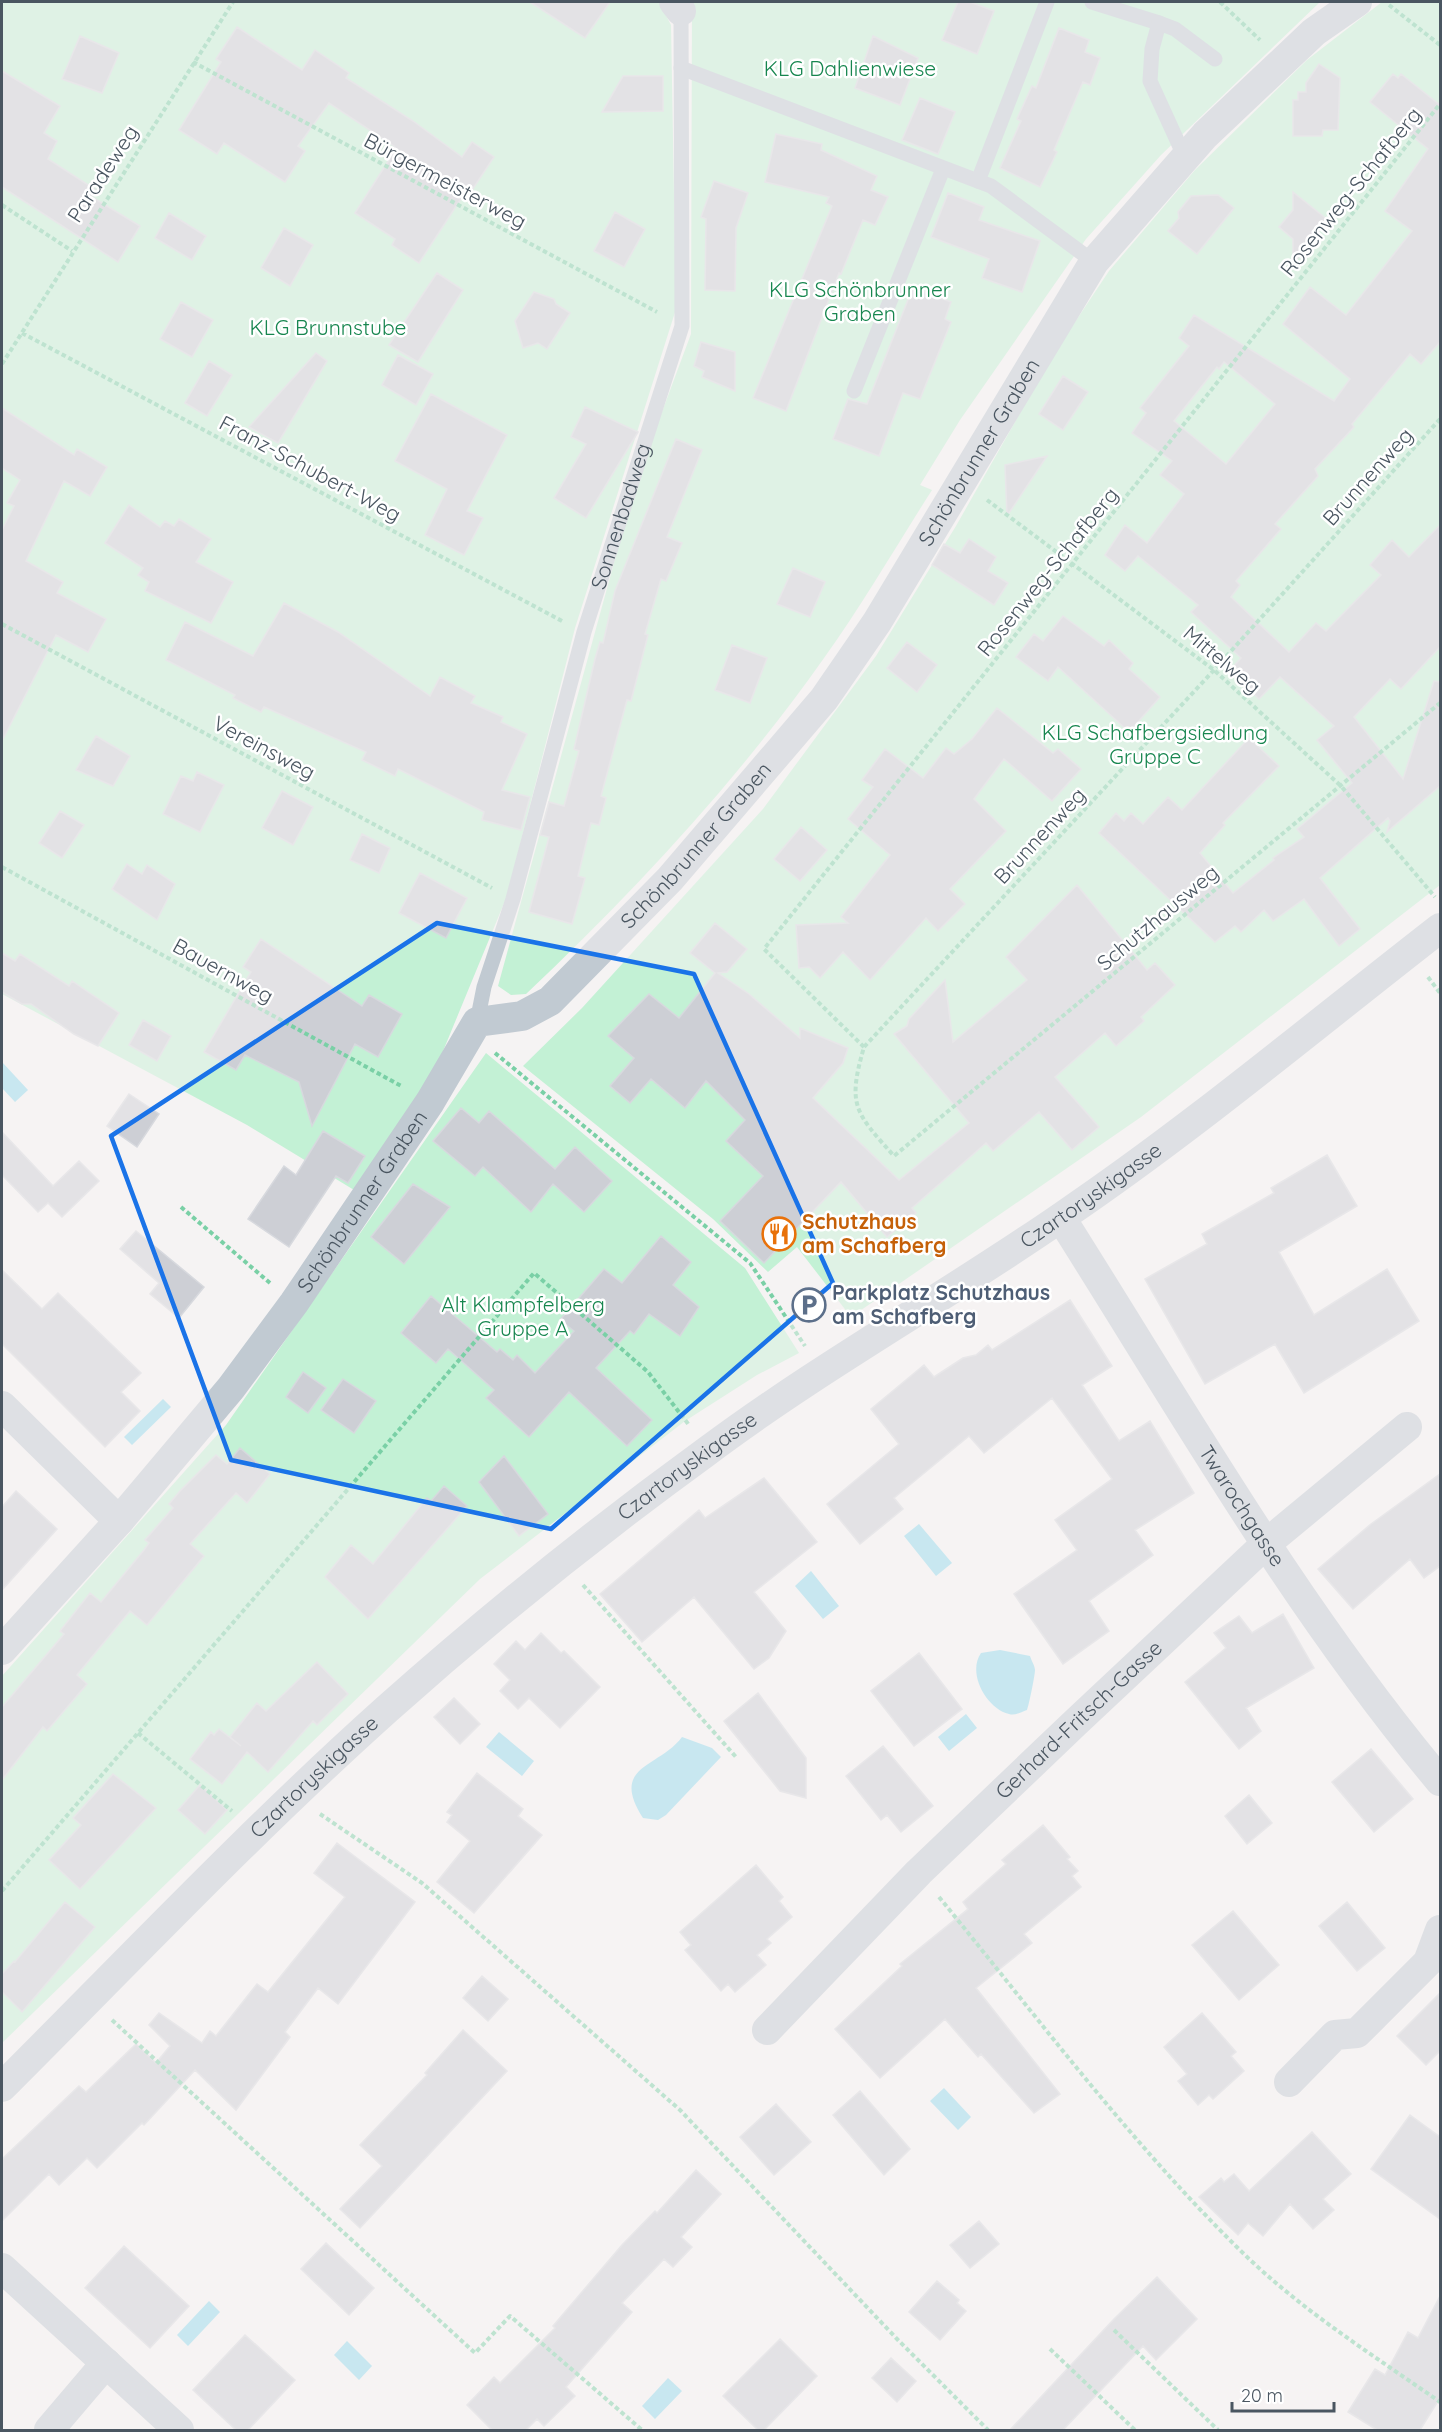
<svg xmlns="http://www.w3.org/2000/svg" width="1442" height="2432" font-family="Quicksand,sans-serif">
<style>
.green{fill:#c3f1d5}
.water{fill:#90daee}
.building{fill:#cdcfd5;stroke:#d7d9de;stroke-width:1.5;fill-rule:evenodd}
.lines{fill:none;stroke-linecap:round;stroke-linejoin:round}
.path{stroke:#7ad0a6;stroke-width:4;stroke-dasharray:4.5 3;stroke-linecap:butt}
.service{stroke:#c1cad2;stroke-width:15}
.minor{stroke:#c1cad2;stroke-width:30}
.marked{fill:none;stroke:#1a73e8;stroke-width:4.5;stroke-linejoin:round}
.labels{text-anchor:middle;stroke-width:5;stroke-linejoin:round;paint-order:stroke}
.park-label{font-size:21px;fill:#17864f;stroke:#fff}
.street-label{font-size:21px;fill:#4a5661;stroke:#fff}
.food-label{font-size:21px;font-weight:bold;fill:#c56008;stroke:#fff;text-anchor:start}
.service-label{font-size:21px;font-weight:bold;fill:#4e5e75;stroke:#fff;text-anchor:start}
</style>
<rect width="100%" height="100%" fill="#f5f3f3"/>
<!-- green -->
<path class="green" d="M2,2H659L671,25L676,309L575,628L507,896L422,1102L359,1193L247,1125L2,994Z
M692,2H1320L1161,155L1086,239L960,420L920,485L932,490C896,546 863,604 824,658C738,780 634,892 526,994L511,995L498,986L637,479L691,334Z
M1382,2H1440V885L1141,1117L851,1317L797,1247L768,1272L713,1219L523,1066L582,1008L763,809L876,656L956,526L1053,355L1109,271L1195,170L1307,60Z
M486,1053L745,1268L799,1353L757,1375L685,1421L480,1579L2,2043V1676L226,1425Z"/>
<!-- water -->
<path class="water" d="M2,1062L28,1090L15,1102L2,1088Z
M163,1399L171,1407L132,1445L124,1437Z
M919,1524L952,1563L936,1576L904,1536Z
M811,1571L839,1606L823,1619L795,1586Z
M1000,1650L1030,1656C1031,1660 1035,1666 1035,1670C1035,1675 1029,1705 1027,1710C1021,1712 1015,1716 1009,1714C986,1708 967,1673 981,1653Z
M966,1714L977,1728L949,1751L938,1737Z
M499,1732L534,1761L522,1776L486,1747Z
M682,1737L712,1748L721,1757L666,1815L658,1820L643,1818C609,1765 659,1768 682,1737Z
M944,2088L971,2117L958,2130L930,2101Z
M209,2301L220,2312L188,2346L177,2335Z
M347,2341L372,2366L359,2380L334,2355Z
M668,2378L682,2391L655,2419L642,2406Z"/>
<!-- building -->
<path class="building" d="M530,2H610L585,38Z
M958,2H970L994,11L977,54L942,40Z
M237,27L302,70L315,50L349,73L346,78L413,121L462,157L472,142L494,157L470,193L466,191L419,263L392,245L395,239L355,213L396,149L394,146L329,103L298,146L305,151L285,182L224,143L217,154L179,130L221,62L216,59Z
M1059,28L1089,40L1085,52L1100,58L1090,85L1083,82L1054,150L1057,152L1040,187L1000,168L1021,121L1017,119L1032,86L1036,88Z
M80,36L119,53L102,93L62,79Z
M873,36L918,58L900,105L855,88Z
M1319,64L1340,78L1338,130H1323L1322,136H1293V100H1298V92H1306V83Z
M2,71L60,106L44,133L57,141L48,159L96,190L92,197L140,226L118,262L2,187Z
M1393,74L1398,78L1401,74L1440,105V342L1421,364L1410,354L1352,424L1354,427L1315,469L1318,476L1275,524L1281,529L1236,581L1240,585L1231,597L1289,652L1316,623L1326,631L1381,575L1370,565L1392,540L1409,557L1440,525V647L1401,689L1390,679L1354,717L1403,779L1434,681L1440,682V786L1387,832L1390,821L1388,818L1320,878L1360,929L1339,946L1304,899L1273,921L1264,910L1241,932L1235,926L1215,942L1099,833L1116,813L1124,821L1131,813L1143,824L1168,797L1182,810L1249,738L1279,766L1223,823L1225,825L1200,853L1233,893L1274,860L1273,858L1304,837L1297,829L1352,783L1317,740L1334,726L1280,677L1259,699L1237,678L1241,674L1233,667L1241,658L1191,612L1198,605L1138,556L1125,571L1105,555L1125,525L1147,543L1184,494L1160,475L1172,461L1132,433L1146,413L1140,408L1189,346L1179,338L1194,315L1334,401L1350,379L1283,324L1310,287L1346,315L1412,231L1385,211L1428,149L1370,102ZM1224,362L1275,404L1226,464L1174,421L1217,367L1219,369Z
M623,76H663V111L602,112Z
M920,98L955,112L938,154L902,140Z
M776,134L822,144L821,150L877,176L871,190L888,197L875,225L863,220L841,274L839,273L786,411L753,398L832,206L826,203L829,197L765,182Z
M714,181L748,193L736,228L735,291L705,290L706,219L701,217Z
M1293,192L1328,220L1293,264V239L1279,227L1293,210Z
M948,193L984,207L979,220L1040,241L1022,292L982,278L989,259L931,237Z
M1218,195L1234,208L1197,254L1168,231L1179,218L1178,212L1191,196Z
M615,212L645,229L624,267L594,251Z
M169,213L206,236L192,260L155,238Z
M284,228L313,245L290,286L261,268Z
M437,273L463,290L418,362L389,345Z
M913,287L951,302L945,319L951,322L920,399L903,393L879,456L833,439L848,399L867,404Z
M534,292L554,299L556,304L570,313L547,349L538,343L523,348L515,321Z
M181,302L213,320L192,357L160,339Z
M701,342L735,352V391L702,377L704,371L694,366Z
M316,353L327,361L278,443L249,427Z
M398,355L433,374L416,405L382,385Z
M209,361L232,375L207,416L185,403Z
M1063,376L1088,392L1063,430L1039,414Z
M431,394L507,435L467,511L483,518L464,555L425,535L447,489L395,461Z
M585,407L638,432L586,518L554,498L586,444L571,437Z
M2,408L74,455L77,449L107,467L90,496L64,481L26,561L63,582L57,593L106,619L88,652L56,635L2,741V530L14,506L7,503L20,480L2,468Z
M676,439L702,450L667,537L682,543L666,581L661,579L645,634L648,635L631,701L627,700L601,796L606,798L599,825L591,823L578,876L585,878L572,924L529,912L549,837L540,835L549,802L564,806L579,751L574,749L595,659L600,642L603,643L615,591Z
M1047,456L1007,516L1005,465Z
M129,505L160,527L165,521L174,526L179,519L211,539L196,562L233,582L211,623L145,591L149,582L138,575L143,568L105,543Z
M969,539L996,557L988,571L1008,583L994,605L932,565L944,544L960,553Z
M793,568L825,582L810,617L777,604Z
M284,603L338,632L430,696L440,677L475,696L471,703L503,717L501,722L527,734L502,790L530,797L521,830L482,820L484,812L398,769L395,776L362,760L366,752L264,707L261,712L233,698L235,695L166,660L185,622L253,656Z
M1063,616L1104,646L1109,640L1133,663L1129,669L1160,697L1129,732L1058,667L1048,681L1016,657L1034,634L1043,641Z
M907,642L937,665L917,692L887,668Z
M732,645L767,658L750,703L715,690Z
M997,708L1053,753L1058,749L1081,769L1052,801L1004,759L974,799L1006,831L950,889L965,904L938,931L926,918L870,980L843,952L820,978L809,967L799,968L796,925L848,923L841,917L890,855L848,819L873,787L862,780L885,749L923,778L946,748L954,754L972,739Z
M96,736L130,756L113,786L76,770Z
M197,772L224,785L200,832L163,814L181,776L193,781Z
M282,791L313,807L293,845L262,828Z
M60,811L84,825L62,858L39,843Z
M801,827L827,850L800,881L774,859Z
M362,834L390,848L379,873L350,860Z
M127,864L142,874L147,865L175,884L157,920L112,889Z
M420,873L467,898L446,938L399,913Z
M1077,885L1147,970L1155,963L1175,985L1141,1017L1144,1021L1116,1046L1105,1033L1055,1077L1099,1127L1072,1150L1039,1112L993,1151L986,1143L912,1208L916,1213L887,1237L841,1182L764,1263L720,1221L763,1176L726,1141L745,1120L706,1081L685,1108L651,1079L630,1103L610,1086L634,1058L608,1036L649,994L679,1018L715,973L690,953L715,923L747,949L727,972L718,973L749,994L800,1038V1028L848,1048L843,1063L813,1098L899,1180L969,1123L894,1034L907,1026L909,1019L945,980L953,1042L1027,980L1006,957Z
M261,939L362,1006L369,995L402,1014L378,1057L355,1044L312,1126L299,1082L245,1055L236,1070L204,1052L251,972L243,967Z
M2,953L15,961L20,954L69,986L72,981L119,1013L98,1046L74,1034L31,1004H22L2,992Z
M143,1020L171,1036L157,1061L129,1045Z
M129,1094L159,1114L137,1147L107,1126Z
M461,1108L479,1123L489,1111L555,1169L575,1147L612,1181L584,1212L553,1184L531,1212L483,1167L475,1176L433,1141Z
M323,1131L365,1156L348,1183L336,1176L289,1247L248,1219L284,1166L296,1175Z
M2,1132L53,1186L79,1161L99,1181L62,1217L48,1203L38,1212L2,1175Z
M1327,1155L1357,1206L1279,1252L1314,1315L1387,1269L1419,1321L1304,1393L1275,1344L1205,1384L1145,1279L1207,1244L1202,1234L1274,1193L1271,1188Z
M413,1184L450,1207L404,1264L371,1237Z
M136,1231L204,1287L179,1318L150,1294L159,1283L120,1249Z
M661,1236L691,1262L673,1285L699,1307L680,1336L649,1314L634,1334L630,1331L596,1368L652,1420L627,1446L569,1392L529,1437L486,1398L494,1390L448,1349L436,1363L401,1333L431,1296L497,1352L500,1349L513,1360L517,1355L535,1373L574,1331L560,1320L604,1269L622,1283Z
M2,1270L42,1309L58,1293L141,1373L121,1392L140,1411L105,1447L2,1344Z
M1070,1300L1112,1366L1082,1385L1119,1441L1150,1421L1194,1493L1135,1530L1153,1555L1089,1601L1109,1631L1063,1664L1014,1594L1077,1550L1055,1520L1112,1479L1052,1398L984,1453L969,1436L894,1498L903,1509L860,1544L827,1504L899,1444L871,1409L924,1365L934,1377L963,1358L976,1355L988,1345L992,1350Z
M303,1372L326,1388L308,1413L286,1397Z
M343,1379L376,1401L354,1433L321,1410Z
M240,1448L270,1474L247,1503L236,1493L190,1544L204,1556L147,1625L130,1611L77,1675L87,1684L47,1731L43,1727L2,1780V1707L64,1634L60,1631L90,1593L101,1602L144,1550L149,1543L145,1540L173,1508L169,1504L180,1491L216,1455L227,1464Z
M504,1456L548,1514L519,1536L479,1482Z
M1440,1474V1566L1424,1578L1410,1559L1353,1609L1318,1569L1371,1524Z
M764,1478L817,1542L754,1592L786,1631L769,1658L754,1669L694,1597L642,1642L600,1594L699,1510L705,1518Z
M444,1486L467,1506L368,1619L325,1577L351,1545L373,1564L427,1498L431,1501Z
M16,1491L57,1529L2,1590V1507Z
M1283,1614L1314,1668L1246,1708L1261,1731L1239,1749L1185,1682L1226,1648L1214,1633L1239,1616L1252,1633Z
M541,1633L561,1653L564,1651L600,1687L560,1728L529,1698L518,1709L500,1691L510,1680L494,1664L516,1641L525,1650Z
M919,1653L962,1709L914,1746L871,1691Z
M317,1662L348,1694L317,1725L313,1721L268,1772L247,1752L222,1784L190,1759L211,1732L214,1735L219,1729L241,1746L230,1737L257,1703L266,1711Z
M758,1693L806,1758V1798L780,1791L724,1721Z
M454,1698L480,1724L460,1744L434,1717Z
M883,1746L933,1806L901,1832L887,1815L881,1820L846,1776Z
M1371,1749L1413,1799L1374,1832L1332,1782Z
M477,1773L523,1809L518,1816L542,1835L474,1913L437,1882L470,1841L447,1822L452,1815L447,1812Z
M113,1774L156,1808L80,1889L49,1860L81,1825L73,1818Z
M200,1785L227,1810L205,1834L178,1810Z
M1249,1795L1272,1823L1247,1844L1225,1816Z
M1043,1825L1070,1857L1067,1859L1078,1871L1072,1876L1081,1887L1024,1934L1032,1943L976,1988L1060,2094L1034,2113L981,2054L978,2057L945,2019L880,2078L835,2029L902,1966L900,1964L968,1909L963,1902L1006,1864L1002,1860Z
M337,1843L415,1902L338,2004L318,1988L285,2032L290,2037L236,2110L195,2070L144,2125L142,2123L97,2168L87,2158L59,2185L49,2174L2,2221V2159L79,2086L86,2092L136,2044L156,2063L170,2046L149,2025L159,2013L202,2043L210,2031L216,2036L257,1984L268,1992L345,1897L314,1873Z
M756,1865L783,1897L779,1901L792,1917L767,1939L771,1943L757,1955L766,1965L735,1992L728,1984L721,1991L685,1950L691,1945L680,1932Z
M65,1902L95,1927L22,2012L2,1992V1974L14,1961L15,1962Z
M1347,1902L1385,1948L1357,1971L1319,1926Z
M1233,1911L1279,1965L1239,2000L1192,1945Z
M482,1976L508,1999L488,2021L463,1998Z
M1440,1993V2051L1426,2065L1397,2036Z
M1202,2013L1236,2052L1231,2056L1244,2071L1213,2099L1209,2095L1198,2105L1178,2081L1187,2074L1164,2047Z
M463,2030L507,2071L360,2228L340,2209L382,2166L360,2145L427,2075L425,2073Z
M860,2091L910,2149L884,2175L833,2115Z
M776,2104L811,2142L774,2175L740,2137Z
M1410,2115L1440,2137V2219L1371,2169Z
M1312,2132L1351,2174L1323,2199L1334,2210L1313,2229L1290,2204L1263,2236L1248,2223L1238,2235L1199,2197L1221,2178L1224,2182L1234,2174L1249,2191Z
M696,2170L721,2194L681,2237L692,2247L673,2267L664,2259L622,2303L632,2312L566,2387L575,2396L544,2426L537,2419L526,2430H492L467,2405L494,2377L500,2383L555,2328L553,2326L622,2245L655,2211L657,2213Z
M979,2221L999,2244L970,2268L950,2245Z
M326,2243L374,2288L349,2315L301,2269Z
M124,2246L189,2306L150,2348L85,2288Z
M1157,2277L1197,2319L1156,2360L1143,2346L1063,2430H1010L1114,2319Z
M937,2281L959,2300L957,2303L966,2311L940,2340L909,2312Z
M1440,2296V2398L1420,2430H1377L1348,2412L1375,2369L1385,2375L1408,2332L1418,2338Z
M245,2335L295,2380L248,2430H236L193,2390Z
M780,2339L817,2376L764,2430H758L723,2396Z
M891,2358L916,2381L897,2402L872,2378Z"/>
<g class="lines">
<!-- path -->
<path class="path" d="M1220,2L1260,40
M1389,5L1440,45
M193,62L657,312
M2,205L72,251
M22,333L562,621
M2,364L233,2
M1440,419L1214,670L864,1047C847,1106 855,1112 894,1156L1440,703
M987,500L1214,670L1341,786L1435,897
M2,624L492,888
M2,867L403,1087
M1428,977L1440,993
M864,1047L764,949L1440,104
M495,1053L750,1263L805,1346
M181,1207L270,1283
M583,1585L736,1757
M138,1733L232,1811
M320,1814L422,1883L680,2110L898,2340L988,2430
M2,1891L534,1273L648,1372L689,1425
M939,1897C1038,2018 1133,2146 1245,2255C1303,2311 1374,2356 1440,2402
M112,2020L475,2353L510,2316L642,2430
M1114,2330L1218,2430
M1050,2349L1135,2430"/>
<!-- service -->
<g class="service">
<path d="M1092,2L1159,23L1152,49L1150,81L1186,160"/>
<path d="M1159,23L1175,29L1215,59"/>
<path d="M681,68L991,186L1094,262"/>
<path d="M978,181L1047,2"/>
<path d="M854,391L943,169"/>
<path id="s1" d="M477,1022L484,987L513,899L584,632L682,326L681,11"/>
</g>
<!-- minor -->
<g class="minor">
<path d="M674,2L681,11"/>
<path id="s2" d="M1061,1218C1182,1409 1295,1608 1440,1781"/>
<path d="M2,1406L119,1521"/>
<path id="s3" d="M2,1650L119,1521L231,1388L294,1303L430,1102L477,1022L522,1016L550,1001L670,879L824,699L877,622L1094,262L1205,135L1314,32L1357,2"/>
<path id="s4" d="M767,2030L919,1872L1075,1723L1267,1543L1407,1427"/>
<path d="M1289,2082L1335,2035L1357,2033L1428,1962L1440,1930"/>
<path id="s5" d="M2,2087C129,1960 253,1829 387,1709C488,1619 596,1532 706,1452C821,1366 946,1297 1063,1216C1194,1127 1315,1025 1440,928"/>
<path d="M2,2268L179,2430"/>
<path d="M49,2430L106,2363"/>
</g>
</g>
<!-- marked area -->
<path d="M0 0H1442V2432H0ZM437,923L694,974L833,1283L551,1529L231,1460L111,1136Z" fill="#f5f3f3" fill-opacity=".55" fill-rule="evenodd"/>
<path class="marked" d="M437,923L694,974L833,1283L551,1529L231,1460L111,1136Z"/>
<!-- icons -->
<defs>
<g id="restaurant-ring" transform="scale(1.725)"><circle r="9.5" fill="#fff" stroke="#e8710a" stroke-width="1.5"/><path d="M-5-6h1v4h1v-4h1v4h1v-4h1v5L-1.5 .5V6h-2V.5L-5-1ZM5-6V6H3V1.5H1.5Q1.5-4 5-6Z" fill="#e8710a"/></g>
<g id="parking-ring" transform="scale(1.725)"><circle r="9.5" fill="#fff" stroke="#5c6f8a" stroke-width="1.5"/><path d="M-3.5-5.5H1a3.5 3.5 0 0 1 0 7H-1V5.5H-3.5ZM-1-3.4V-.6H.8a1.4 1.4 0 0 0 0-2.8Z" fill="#5c6f8a"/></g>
</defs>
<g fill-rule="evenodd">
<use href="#restaurant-ring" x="779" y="1234"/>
<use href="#parking-ring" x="809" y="1305"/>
</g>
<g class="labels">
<!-- park labels -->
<g class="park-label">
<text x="850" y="76">KLG Dahlienwiese</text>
<text x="860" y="297">KLG Schönbrunner<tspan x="860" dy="24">Graben</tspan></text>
<text x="328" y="335">KLG Brunnstube</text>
<text x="1155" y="740">KLG Schafbergsiedlung<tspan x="1155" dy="24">Gruppe C</tspan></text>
<text x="523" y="1312">Alt Klampfelberg<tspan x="523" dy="24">Gruppe A</tspan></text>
</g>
<!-- street labels -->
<g class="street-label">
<text transform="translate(103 174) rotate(-57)" y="7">Paradeweg</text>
<text transform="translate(445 181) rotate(28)" y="7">Bürgermeisterweg</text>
<text transform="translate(1351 192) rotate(-51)" y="7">Rosenweg-Schafberg</text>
<text dy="7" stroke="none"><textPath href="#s3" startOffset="1566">Schönbrunner Graben</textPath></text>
<text transform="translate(310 469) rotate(28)" y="7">Franz-Schubert-Weg</text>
<text transform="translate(1368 477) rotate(-48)" y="7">Brunnenweg</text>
<text dy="7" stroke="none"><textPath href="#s1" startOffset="526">Sonnenbadweg</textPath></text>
<text transform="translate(1048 572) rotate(-51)" y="7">Rosenweg-Schafberg</text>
<text transform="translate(1222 660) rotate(40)" y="7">Mittelweg</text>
<text transform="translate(264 748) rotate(28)" y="7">Vereinsweg</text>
<text transform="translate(1040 836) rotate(-47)" y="7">Brunnenweg</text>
<text dy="7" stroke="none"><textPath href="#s3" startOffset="1080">Schönbrunner Graben</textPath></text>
<text transform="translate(1158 918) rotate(-40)" y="7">Schutzhausweg</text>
<text transform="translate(223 971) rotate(29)" y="7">Bauernweg</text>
<text dy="7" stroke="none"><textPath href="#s5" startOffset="1412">Czartoryskigasse</textPath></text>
<text dy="7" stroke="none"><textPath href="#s3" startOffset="576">Schönbrunner Graben</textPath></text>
<text dy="7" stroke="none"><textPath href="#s5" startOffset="926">Czartoryskigasse</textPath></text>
<text dy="7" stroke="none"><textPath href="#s2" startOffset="340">Twarochgasse</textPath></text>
<text dy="7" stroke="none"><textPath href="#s4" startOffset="440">Gerhard-Fritsch-Gasse</textPath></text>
<text dy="7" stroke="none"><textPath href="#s5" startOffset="440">Czartoryskigasse</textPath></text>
</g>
<!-- food labels -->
<g class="food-label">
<text x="802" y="1229">Schutzhaus<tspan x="802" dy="24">am Schafberg</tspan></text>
</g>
<!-- service labels -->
<g class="service-label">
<text x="832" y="1300">Parkplatz Schutzhaus<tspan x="832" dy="24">am Schafberg</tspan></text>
</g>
</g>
<!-- border -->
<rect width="1442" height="2432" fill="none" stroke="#4a5661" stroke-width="6"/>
<!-- scale -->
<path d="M1232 2402v9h102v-9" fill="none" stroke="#4a5661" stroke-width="3"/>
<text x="1241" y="2402" font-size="18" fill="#4a5661" stroke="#ffffff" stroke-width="4.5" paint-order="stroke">20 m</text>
</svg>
